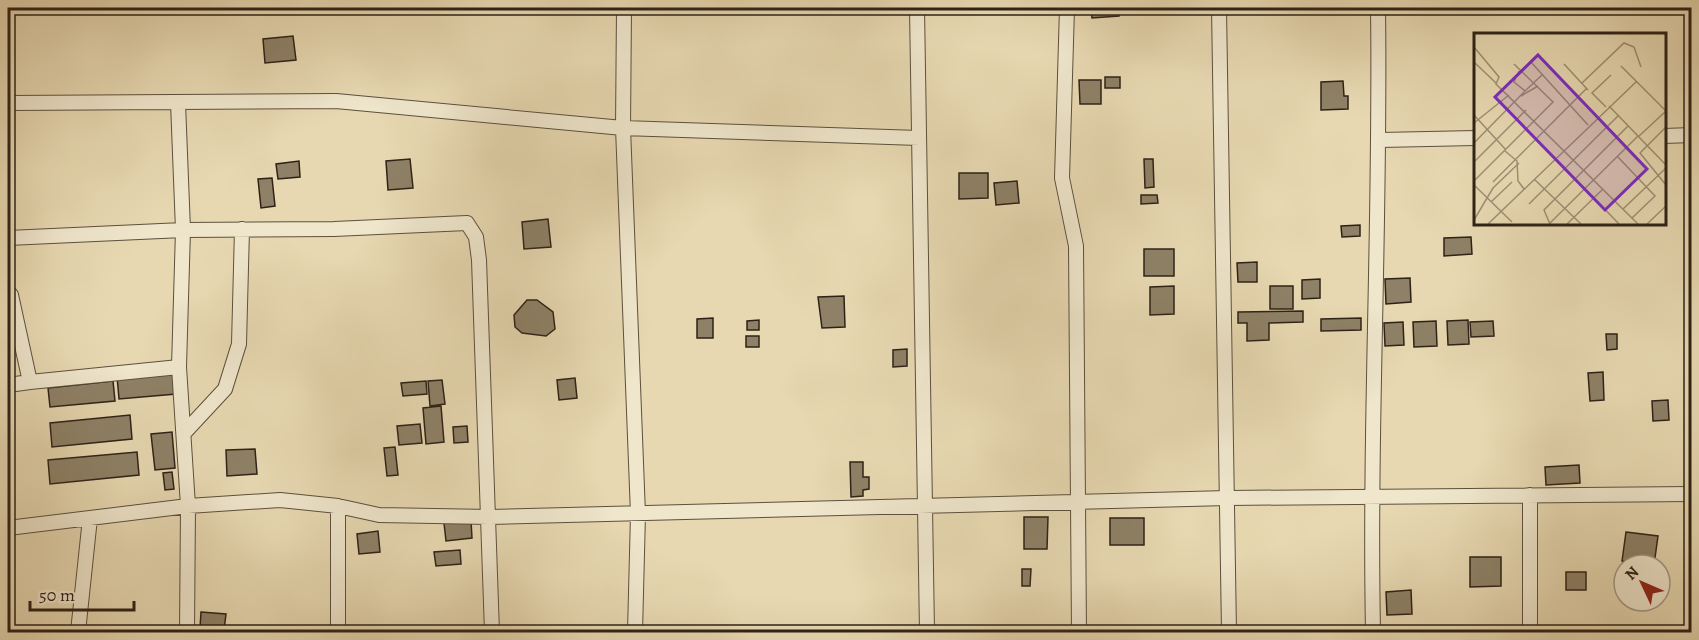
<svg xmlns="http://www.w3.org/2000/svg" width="1699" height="640" font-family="Alegreya,serif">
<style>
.building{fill:#8e8167;stroke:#2e2217;stroke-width:1.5}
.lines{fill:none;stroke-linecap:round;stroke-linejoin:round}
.minor-casing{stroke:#5c503e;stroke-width:16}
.minor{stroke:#efe6cc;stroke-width:14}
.inset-road{fill:none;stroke:#9d8f73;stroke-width:1.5}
.view{fill:#7b2cbf;fill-opacity:0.15;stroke:#7b2cbf;stroke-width:3}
.inset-edge{fill:none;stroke:#2e2217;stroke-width:3}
</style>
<rect width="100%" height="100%" fill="#e7d8b1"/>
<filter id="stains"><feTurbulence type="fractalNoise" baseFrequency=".00333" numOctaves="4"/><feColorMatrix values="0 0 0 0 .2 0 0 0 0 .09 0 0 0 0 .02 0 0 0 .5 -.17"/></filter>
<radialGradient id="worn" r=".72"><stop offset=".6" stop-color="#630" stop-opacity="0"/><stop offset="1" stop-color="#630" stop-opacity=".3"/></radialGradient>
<!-- building -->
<path class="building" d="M1091,8H1119V16L1092,18Z
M293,36L296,60L265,63L263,39Z
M1687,50H1692V82H1688Z
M1105,77H1120V88H1105Z
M1079,80H1101V104H1080Z
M1343,81L1344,96H1348V109L1321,110V82Z
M410,159L413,188L388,190L386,161Z
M1144,159H1153L1154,187L1145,188Z
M299,161L300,177L278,179L276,164Z
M959,173H988V198L959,199Z
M272,178L275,206L261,208L258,179Z
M1017,181L1019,203L996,205L994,183Z
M1141,195H1157L1158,203L1141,204Z
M548,219L551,247L524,249L522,222Z
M1360,225V236L1342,237L1341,226Z
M1471,237L1472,254L1444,256V238Z
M1144,249H1174V276H1144Z
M1257,262V282H1238L1237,263Z
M1410,278L1411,302L1386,304L1385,279Z
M1320,279V298L1302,299V280Z
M1174,286V314L1150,315V287Z
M1270,286H1293V309H1270Z
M844,296L845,327L822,328L818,297Z
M527,300H537L553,312L555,329L546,336L522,333L515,327L514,315Z
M1303,311V322L1269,323V340L1247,341V323H1238V312Z
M8,317H10L13,345L8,346Z
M713,318V338H697V319Z
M1361,318V330L1321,331V319Z
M759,320V330H747V321Z
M1468,320L1469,344L1448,345L1447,321Z
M1436,321L1437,346L1414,347L1413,322Z
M1493,321L1494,336L1471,337L1470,322Z
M1403,322L1404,345L1385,346L1384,323Z
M1606,334H1617V349L1607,350Z
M746,336H759V347H746Z
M907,349V366L893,367V350Z
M174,371L176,394L119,399L117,376Z
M1603,372L1604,400L1590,401L1588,373Z
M575,378L577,398L559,400L557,380Z
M442,380L445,404L430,406L428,381Z
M113,381L115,401L50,407L48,388Z
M426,381L427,394L403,396L401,383Z
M1668,400L1669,420L1653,421L1652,401Z
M441,406L444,442L426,444L423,408Z
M130,415L132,439L52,447L50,423Z
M420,424L422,443L399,445L397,426Z
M467,426L468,442L454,443L453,427Z
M172,432L175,468L155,470L151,434Z
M395,447L398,475L387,476L384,448Z
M255,449L257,474L227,476L226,450Z
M137,452L139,475L50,484L48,460Z
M850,462H863V477H869V489L863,490V496L851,497Z
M1579,465L1580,483L1546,485L1545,467Z
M172,472L174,489L165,490L163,473Z
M1024,517H1048L1047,549H1024Z
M1110,518H1144V545H1110Z
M471,521L472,538L446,541L444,523Z
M378,531L380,552L359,554L357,534Z
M1626,532L1658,536L1654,565L1622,561Z
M460,550L461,564L436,566L434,552Z
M1470,557H1501V586L1470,587Z
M1022,569H1031L1030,586H1022Z
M1566,572H1586V590H1566Z
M1411,590L1412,614L1387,615L1386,592Z
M201,612L226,614L224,630L200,628Z"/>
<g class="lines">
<!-- minor casing -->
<g class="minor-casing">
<path id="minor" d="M624,8L623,128L638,514L635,632
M917,8L927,632
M1067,8L1062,178L1076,246L1079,632
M1219,8L1229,632
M8,103L336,101L623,128L919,138
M178,103L183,230L179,367
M1664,136L1692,135
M1380,140L1476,138
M8,238L183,230L334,229L467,223L476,237L479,260L492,632
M8,292L11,295L30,382L179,367L188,506L187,632
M8,385L30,382
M185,432L225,389L239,344L242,229
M1530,495V632
M338,506V632
M8,528L188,506L280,500L338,506L379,515L490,517L1228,498L1692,494
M78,632L90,518
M1373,632C1369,424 1381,216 1378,8"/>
</g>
<!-- minor -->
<use href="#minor" class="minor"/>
</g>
<!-- overview -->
<g transform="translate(1474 33)">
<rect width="192" height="192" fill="#e7d8b1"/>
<path class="inset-road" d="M0,14L25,44L22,51L164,191M56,28L114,92M0,29L22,50M90,31L114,57M147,33L192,78M108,50L150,10L160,14L167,34M51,58L69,41M47,63L64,53M135,73L192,132M132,74L118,60L137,42M0,82L32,117M0,90L35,62M192,94L166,120L192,152M164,104L192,78M0,110L51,58L40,49L45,38M31,118L43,128L44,148L50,156M143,123L181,163L158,185M0,129L52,77M60,146L107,191M0,148L79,69L40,31M19,149L113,55M0,152L38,189M120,165L145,191M17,169L38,149M55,171L145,82M149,176L192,135M0,187L19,155L45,130M14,191L163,48M75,191L164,103M76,191L70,177L154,93M93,191L129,156M173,191L192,173"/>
<path class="view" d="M64,22L173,136L131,177L21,64Z"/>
<rect width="192" height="192" class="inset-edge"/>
</g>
<!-- margin -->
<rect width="1699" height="640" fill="none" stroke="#e7d8b1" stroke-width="30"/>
<rect x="9" y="9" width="1681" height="622" fill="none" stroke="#2e2217" stroke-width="3"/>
<rect x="15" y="15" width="1669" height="610" fill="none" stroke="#2e2217" stroke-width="1.5"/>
<!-- north arrow -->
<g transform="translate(1642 583) rotate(314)"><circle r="28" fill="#efe6cc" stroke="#a29884" stroke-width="1.5"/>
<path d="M0-4.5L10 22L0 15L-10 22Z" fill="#8f2418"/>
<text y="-9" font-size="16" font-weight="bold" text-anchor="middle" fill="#2e2217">N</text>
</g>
<!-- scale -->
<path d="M30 601v9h104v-9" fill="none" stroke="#2e2217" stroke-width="3"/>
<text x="39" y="601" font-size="18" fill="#2e2217" stroke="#efe6cc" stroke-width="4.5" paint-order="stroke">50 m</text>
<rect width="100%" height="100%" filter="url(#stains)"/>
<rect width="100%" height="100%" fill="url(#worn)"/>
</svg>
